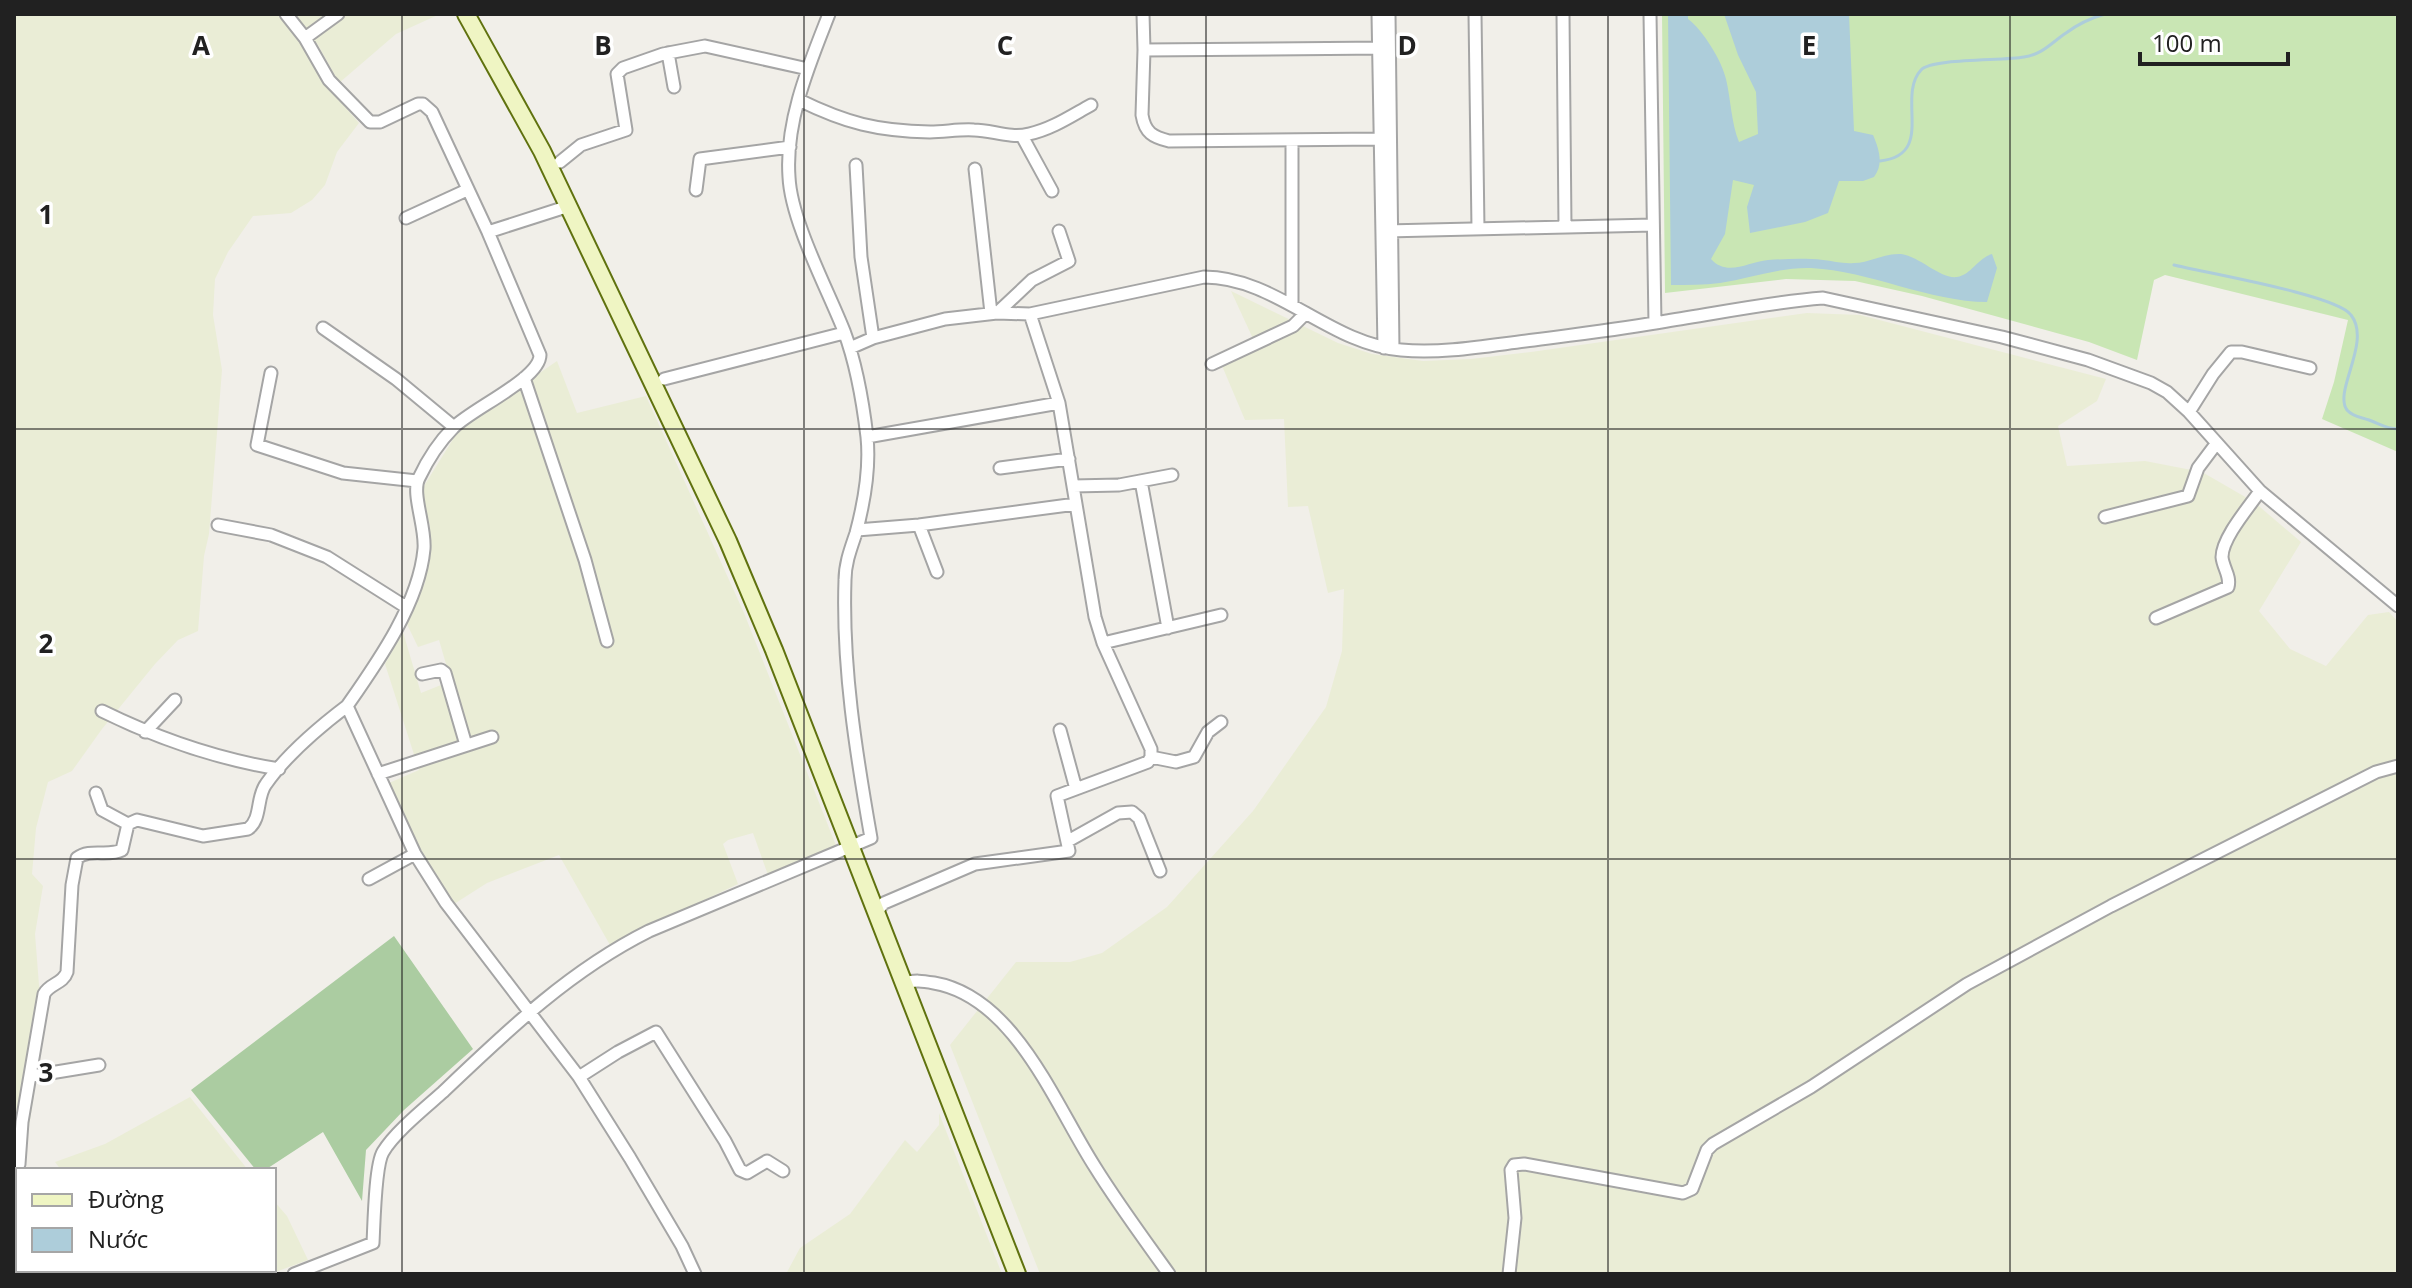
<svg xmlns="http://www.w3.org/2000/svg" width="2412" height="1288" font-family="'Open Sans',sans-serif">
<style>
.farmland{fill:#eaedd6}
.grass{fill:#c9e6b4}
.forest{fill:#abcca1}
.water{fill:#adcdda}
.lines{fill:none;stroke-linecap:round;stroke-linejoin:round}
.stream{stroke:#adcdda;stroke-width:3}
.street-casing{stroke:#a5a5a5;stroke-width:15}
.secondary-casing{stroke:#60720f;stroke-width:20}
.street{stroke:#fff;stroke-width:11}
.secondary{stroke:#eff5c3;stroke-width:16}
.grid{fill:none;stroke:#212121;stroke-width:2;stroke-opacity:0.55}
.grid-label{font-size:26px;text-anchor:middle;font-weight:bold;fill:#212121;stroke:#fff;stroke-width:7;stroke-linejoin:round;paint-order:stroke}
</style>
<rect width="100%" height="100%" fill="#f1efe9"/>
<!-- farmland -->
<path class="farmland" d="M14,14H277L307,50L319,77L359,123L337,152L325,185L312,200L291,213L253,216L228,252L215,279L213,315L222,370L209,534L204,556L198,631L178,640L155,664L102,729L72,771L48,782L36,828L32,874L43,886L35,934L39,985L44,1004L39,1062L29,1127L22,1150L18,1181L14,1186Z
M291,14H440L396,34L339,83L318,45Z
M1231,291L1338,343L1372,354L1423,361L1471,359L1531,352L1807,313L1860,315L2106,379L2097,401L2058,426L2067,466L2145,461L2202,472L2254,502L2301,542L2259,611L2290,649L2326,666L2368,615L2389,612L2398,622V1274H1040L950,1045L1016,962H1070L1102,953L1167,907L1253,811L1326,707L1342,651L1344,589L1328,593L1308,506L1288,507L1284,419L1245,420L1217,354L1255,343Z
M557,361L577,413L646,396L744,613L837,848L768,875L753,833L728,840L723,844L738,884L610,945L559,855L487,883L454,904L417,843L389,783L419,770L385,664L403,632L421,693L451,681L439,640L418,647L405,620L425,583L430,525L419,494L460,428Z
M190,1097L248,1170H61L55,1162L105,1144Z
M939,1113L1002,1274H786L800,1248L850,1214L905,1140L917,1152L939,1125Z
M274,1201L287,1216L308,1260L270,1274H262L259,1270H274Z"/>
<!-- grass -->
<path class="grass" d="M1662,14H2398V452L2322,419L2334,382L2348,320L2165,275L2154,280L2137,360L2089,342L1922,296L1855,281L1786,279L1665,293Z"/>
<!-- forest -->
<path class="forest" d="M394,936L473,1049L404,1110L366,1150L362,1201L323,1132L265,1170H256L191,1090Z"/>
<!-- water -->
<path class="water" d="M1668,14H1688V19C1703,30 1722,61 1726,79C1731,100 1731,122 1739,142L1758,134L1756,92L1738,55L1724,14H1849L1854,131L1873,135C1879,149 1884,164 1874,177L1863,181H1839L1828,213L1805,222L1750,233L1747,207L1754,185L1733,180L1725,234L1711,259C1727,277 1748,262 1768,260C1786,259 1805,258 1823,260C1833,261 1843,264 1854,263C1870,263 1884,253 1901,254C1921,257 1940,279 1957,277C1971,275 1978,258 1992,254L1997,268L1987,302C1930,302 1870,271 1811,268C1780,267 1751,278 1720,283C1704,285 1687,285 1671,285Z"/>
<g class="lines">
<!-- stream -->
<path class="stream" d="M1880,161C1936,155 1896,97 1921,70C1932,58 2004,61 2024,57C2043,54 2051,43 2066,33C2078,24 2091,18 2105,14
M2174,265C2206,273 2337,295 2351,315C2372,342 2333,391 2347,410C2353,417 2361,417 2369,420C2380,424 2386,429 2398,429"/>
<!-- street casing -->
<g class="street-casing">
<path id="street" d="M286,14L305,38L329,80L370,122H380L418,104H423L432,112L488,232L540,355C540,379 471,409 453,428C440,441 427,461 419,478C411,493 426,527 424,549C419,604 377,663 347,706L415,854L446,903L579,1077L630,1158L682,1246L695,1274
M1143,14L1144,50L1385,48
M1378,14L1384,348
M1389,14L1393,349
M1475,14L1478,229
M1563,14L1565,227
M1650,14L1655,323
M305,38L338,14
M1144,50L1142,115C1145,133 1153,137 1169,141L1380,139
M668,53L674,87
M799,100C846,123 877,131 930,132C945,132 959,129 974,130C992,130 1010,139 1029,134C1052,129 1071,116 1091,105
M1022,136L1052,191
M1292,140V304
M560,162L581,145L626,130L617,74L623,68L663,54L705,46L808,69
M856,165L861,257L873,338
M975,169L991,313
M696,190L700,159L790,147
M406,218L467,190
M1386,231L1653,225
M488,232L569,206
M997,313L1032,280L1069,261L1059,231
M323,328L396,379L454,427
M850,348L873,338L945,319L997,313L1030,314L1204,277C1276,277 1329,344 1401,350C1445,354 1491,345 1534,340C1578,334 1623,329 1667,321C1719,313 1771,302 1823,298L2002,337L2088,360L2151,383L2167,392L2189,412L2260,491L2398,606
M1212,364L1293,326L1306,313
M271,373L257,445L343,473L417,481
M524,378L585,560L607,641
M664,379L844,333
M2189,412L2213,374L2231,352H2242L2310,368
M867,437L1059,403
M1000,468L1069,459
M1141,481L1168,628
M1073,486L1119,485L1172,475
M2105,517L2188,496L2198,468L2216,444
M218,525L271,535L327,557L406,607
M919,525L937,572
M857,530L919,525L1076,504
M2156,618L2228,587C2231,576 2223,568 2222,557C2222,538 2249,507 2260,491
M1103,643L1221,615
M422,674L441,670L445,673L466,745
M102,711C159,739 217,759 279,769
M1060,730L1076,789
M145,732L175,700
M1151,757L1176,762L1194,757L1208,732L1221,722
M378,774L492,737
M96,793L102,810L128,824
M1068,841L1118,813L1132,812L1139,818L1160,871
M369,879L415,854
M876,912L884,903L975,864L1069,851L1057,796L1148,762L1151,757V749L1103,643L1095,617L1059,403L1030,314
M904,983C915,980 922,981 934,983C1015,997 1055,1105 1095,1167C1118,1204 1144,1239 1169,1274
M32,1076L99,1065
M579,1077L618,1052L656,1032L725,1141L740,1170L747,1173L767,1161L783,1171
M14,1175L19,1164L22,1122L44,994C50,983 63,984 67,972L72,885L77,858C90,848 108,857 122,850L128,824L137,820L203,836L248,829C262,819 256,797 266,784C287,754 318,728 347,706
M14,1202L18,1209
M53,1270L56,1274
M294,1274L373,1243C374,1225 375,1165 383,1152C395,1132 425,1108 443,1092C507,1031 569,971 649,931L871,838C856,753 842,666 845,580C845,563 851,548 856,533C864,503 870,467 867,437C863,403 856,363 844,331C827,288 791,221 789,177C785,121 809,65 829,14
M1509,1274L1515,1218L1511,1170L1514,1165L1524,1164L1683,1193L1692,1189L1707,1150L1713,1144L1811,1087L1967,984L2111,906L2376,772L2398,766"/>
</g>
<!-- secondary casing -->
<g class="secondary-casing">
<path id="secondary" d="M466,14L542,151L728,541L774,650L1017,1274"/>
</g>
<!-- street -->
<use href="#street" class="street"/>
<!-- secondary -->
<use href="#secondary" class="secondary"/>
</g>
<!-- grid -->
<path class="grid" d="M402,14V1274M804,14V1274M1206,14V1274M1608,14V1274M2010,14V1274M14,429H2398M14,859H2398"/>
<g class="grid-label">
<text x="201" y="55">A</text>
<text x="603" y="55">B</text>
<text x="1005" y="55">C</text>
<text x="1407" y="55">D</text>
<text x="1809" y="55">E</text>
<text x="46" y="224">1</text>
<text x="46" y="653">2</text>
<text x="46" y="1082">3</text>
</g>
<!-- border -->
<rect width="2412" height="1288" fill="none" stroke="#212121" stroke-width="32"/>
<!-- legend -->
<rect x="16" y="1168" width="260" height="104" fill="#ffffff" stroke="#a6a6a6" stroke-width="2"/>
<rect x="32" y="1194" width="40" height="12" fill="#eff5c3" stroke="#a6a6a6" stroke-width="2"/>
<text x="88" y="1208" font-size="24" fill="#212121">Đường</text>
<rect x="32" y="1228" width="40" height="24" fill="#adcdda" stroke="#a6a6a6" stroke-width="2"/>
<text x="88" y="1248" font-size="24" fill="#212121">Nước</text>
<!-- scale -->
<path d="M2140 52v12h148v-12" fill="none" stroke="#212121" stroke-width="4"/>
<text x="2152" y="52" font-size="24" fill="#212121" stroke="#ffffff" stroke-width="6" paint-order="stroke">100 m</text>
</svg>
